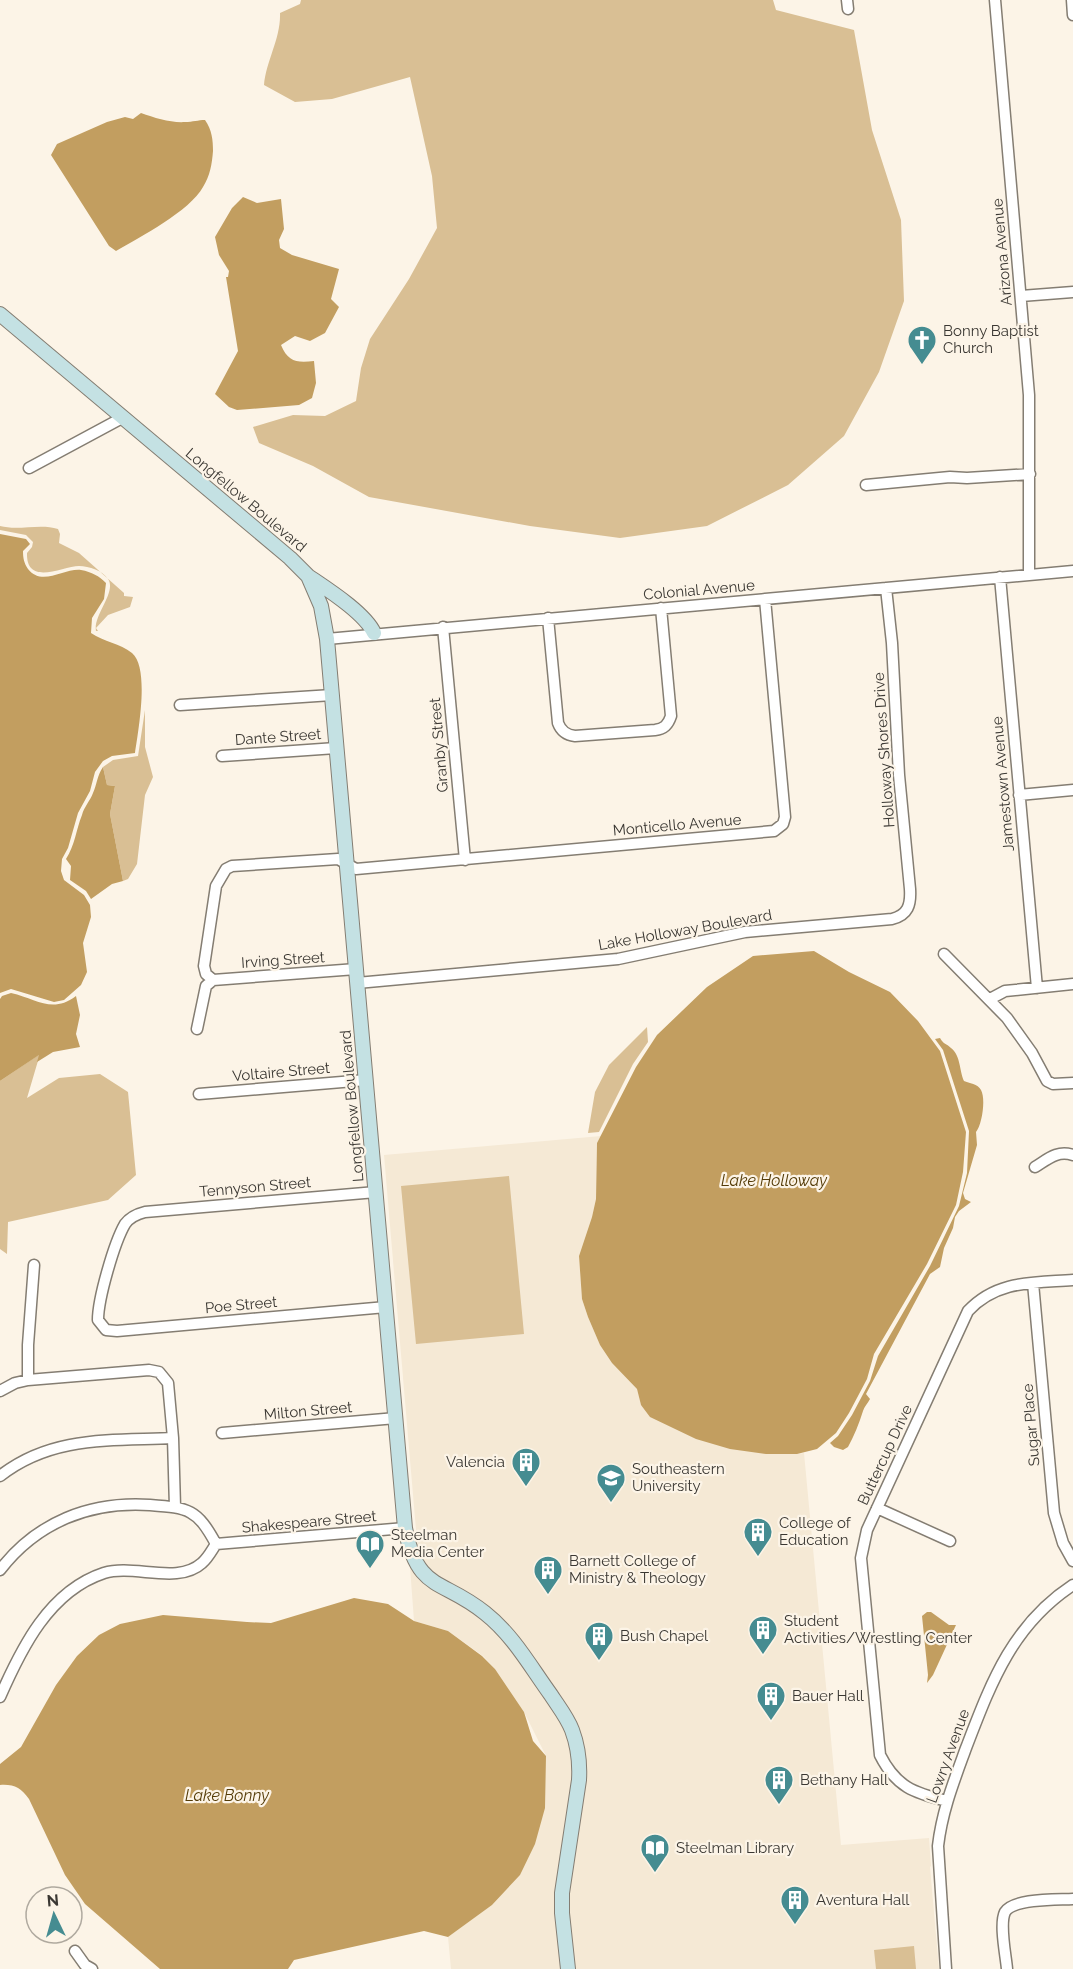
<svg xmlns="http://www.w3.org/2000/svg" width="1073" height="1969" font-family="Raleway,sans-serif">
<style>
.built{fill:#f5e9d5}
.green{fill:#d9bf94}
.water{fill:#c29e60}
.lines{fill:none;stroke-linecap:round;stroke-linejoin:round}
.street-casing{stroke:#847d72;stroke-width:13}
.secondary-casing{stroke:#847d72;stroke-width:16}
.street{stroke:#fff;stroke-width:10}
.secondary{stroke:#c4e1e3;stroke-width:14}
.labels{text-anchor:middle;stroke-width:4.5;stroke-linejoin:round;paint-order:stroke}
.street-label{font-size:15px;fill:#3b3833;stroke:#fcf4e7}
.poi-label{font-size:15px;fill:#3b3833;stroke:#fcf4e7;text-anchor:start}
.water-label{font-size:16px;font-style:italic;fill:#543b07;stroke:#fcf4e7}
</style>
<rect width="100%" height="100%" fill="#fcf4e7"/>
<!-- built -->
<path class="built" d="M601,1136L597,1143L596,1199L592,1217L579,1256L582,1299L588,1317L600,1345L612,1363L637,1389L641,1405L797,1454L804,1453L841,1845L929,1838L931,1866L930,1867L939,1969H451L448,1937L492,1905L520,1875L546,1756L524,1712L495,1669L483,1656L448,1631L414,1621L410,1567L418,1553L384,1155Z"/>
<!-- green -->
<path class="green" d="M301,0H773L776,10L854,30L872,130L901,220L904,301L879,372L844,436L788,485L707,526L620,538L530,526L369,497L313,466L259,443L253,427L293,415L325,416L356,401L361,368L370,339L409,279L437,228L432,176L410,77L332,99L295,102L264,85C266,61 281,38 280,13L300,4Z
M0,526C19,531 40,523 58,529L60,534L59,543L79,553L124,593V596L133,597L130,607L108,615L96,628L98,631H96C93,615 117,592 108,579C103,571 89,566 79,566C63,566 26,587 27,553L32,547L33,542L26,535L0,530Z
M145,688V747L153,777L145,795L137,864L128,879L123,881L110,814L115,786L107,785L103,767L113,760L138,756L145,710Z
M647,1027L648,1042L633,1064L599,1132L588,1133L595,1092L609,1065Z
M40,1054L27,1098L59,1078L100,1074L128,1092L136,1175L108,1200L8,1222L7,1254L0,1249V1081Z
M509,1176L524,1334L416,1344L401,1186Z
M914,1946L916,1969H876L874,1950Z"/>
<!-- water -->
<path class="water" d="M141,113C155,118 171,123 185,122C193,122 198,120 205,120C212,130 213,140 213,151C212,164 210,176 203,187C190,211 140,237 116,251L109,246L51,155L57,144L107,122L125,117L133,119Z
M243,197L257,203L281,199L284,229L279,240L280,248L292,255L339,269L331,299L339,307L325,333L310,341L295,336L281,345C288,362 297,363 314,361L316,383L312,398L299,405L237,410L229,407L215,394L238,351L226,277H228L229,271L219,255L215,237L232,208Z
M0,534L26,539L30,544L23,551C23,558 24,563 28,569C42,587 64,568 81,570C92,572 99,576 106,583L104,599L92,618L91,633C104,642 120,643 132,653C150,668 138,732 135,753L112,756L103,761L95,772L90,791L78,813L68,848L62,859L61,871L64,880L84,895L90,905L91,917L83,943L87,972L81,985L64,1000L54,1002L11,989L0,993Z
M103,767L107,785L115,786L110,814L123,881L112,884L91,899L86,891L70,880L71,866L66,859C75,845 76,830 82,815C84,807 90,801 93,793C97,784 97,776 103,767Z
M814,951L849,972L890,992L918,1021L940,1051L966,1132L963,1172L956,1205L927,1264L874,1354L867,1379L849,1413L836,1433L817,1449L797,1454H766L730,1449L696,1439L650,1417L641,1405L637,1389L612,1363L600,1345L588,1317L582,1299L579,1256L592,1217L596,1199L597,1143L636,1067L657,1035L707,987L753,956Z
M11,993C37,999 52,1014 76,996L80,1015L76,1034L80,1047L53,1052L37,1062L39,1055L0,1081V999L2,996Z
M940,1038C944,1045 946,1043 951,1048C961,1056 959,1070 964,1081C969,1083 978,1084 981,1090C986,1099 982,1125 976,1132L977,1145L963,1193L965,1199L971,1202L959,1211L955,1217L953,1228L944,1248L940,1267L930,1274L866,1394L870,1399C868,1403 864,1407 863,1411C859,1424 854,1436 848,1447L843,1450L834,1447L830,1443L838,1436L852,1415L870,1381L878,1356L930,1266L959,1206L967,1173L969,1131L943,1050L935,1039Z
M354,1598L388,1604L414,1621L448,1631L482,1656L495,1669L524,1712L533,1741L546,1756L545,1808L535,1844L520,1875L492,1905L448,1937L424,1931L294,1960L288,1969H160L85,1904L65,1875L29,1799C21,1788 14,1784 0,1785V1764L21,1747L56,1685L77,1656L99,1635L120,1624L163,1615L247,1622L271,1623Z
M927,1612H931L949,1625H956L933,1675L927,1683L928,1675L922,1616Z"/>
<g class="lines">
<!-- street casing -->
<g class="street-casing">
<path id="street" d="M847,0L848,9
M995,0L1029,395V574
M1072,0L1073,15
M1021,296L1073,292
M29,468L122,418
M866,485L950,477L967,478L1030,474
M1000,577L1037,988
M548,618L558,723C561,731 566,735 575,736L655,730C664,729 668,725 671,716L661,608
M443,627L465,860
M327,639L1073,571
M180,705L332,695
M222,756L336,748
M1019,795L1073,790
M944,954L1007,1018L1032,1053L1047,1081L1053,1084L1073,1083
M213,980L206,974L204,966L216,886L226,869L232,866L338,859L356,869L774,831L783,824L785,817L765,599
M213,980L356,969
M357,983L618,959L745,932L892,919C908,915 911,905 910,889L899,775L892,643L886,588
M990,999L1005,991L1073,984
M197,1029L206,986L213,980
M199,1094L366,1080
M1035,1167C1048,1159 1057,1150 1073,1155
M376,1192L145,1212C137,1214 130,1217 125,1224C114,1243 98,1299 98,1320L106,1330L117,1331L386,1307
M1033,1283L1054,1513L1063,1543L1073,1561
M28,1380V1345L34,1265
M0,1391L15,1383L28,1380L149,1370L159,1372L168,1383L173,1438L175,1507
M222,1433L396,1418
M0,1476C52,1435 112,1441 173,1438
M877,1508L950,1541
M0,1570C37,1522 90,1501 150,1505C189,1508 197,1509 216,1544
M0,1697C21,1649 49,1591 104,1573C134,1564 178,1585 202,1563C208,1558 212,1550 216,1544L405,1528
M947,1801C914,1793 896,1787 880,1755L861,1558L867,1530L968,1311C997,1280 1033,1283 1073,1280
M75,1951L85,1965L92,1969
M946,1969L938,1846C942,1811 954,1781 966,1748C991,1683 1012,1625 1073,1585
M1007,1969C1006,1956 999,1924 1005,1912C1013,1898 1058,1900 1073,1899"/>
</g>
<!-- secondary casing -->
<g class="secondary-casing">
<path id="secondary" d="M0,314L290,558L308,576L321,606L327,639L405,1528C418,1593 442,1578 485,1613C513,1635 530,1666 551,1695C558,1706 567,1717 572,1730C578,1746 580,1763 579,1780L562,1893V1913L568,1969
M308,576C327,589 365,613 374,633"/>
</g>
<!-- street -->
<use href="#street" class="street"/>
<!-- secondary -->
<use href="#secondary" class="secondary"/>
</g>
<!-- icons -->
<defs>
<g id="church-pin" transform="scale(1.5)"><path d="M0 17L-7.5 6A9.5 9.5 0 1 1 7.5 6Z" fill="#458c91" stroke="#fcf4e7"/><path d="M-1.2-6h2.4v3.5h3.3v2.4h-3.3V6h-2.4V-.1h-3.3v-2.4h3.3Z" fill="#fff"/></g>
<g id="building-pin" transform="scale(1.5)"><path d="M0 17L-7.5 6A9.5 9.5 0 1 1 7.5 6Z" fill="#458c91" stroke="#fcf4e7"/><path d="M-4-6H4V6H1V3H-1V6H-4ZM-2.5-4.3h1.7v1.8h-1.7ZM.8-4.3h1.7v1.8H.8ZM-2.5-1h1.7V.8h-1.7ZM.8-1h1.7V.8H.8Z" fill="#fff"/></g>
<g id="university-pin" transform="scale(1.5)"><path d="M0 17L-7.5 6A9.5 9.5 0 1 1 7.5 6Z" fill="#458c91" stroke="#fcf4e7"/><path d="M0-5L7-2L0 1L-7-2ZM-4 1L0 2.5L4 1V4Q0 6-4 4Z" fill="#fff"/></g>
<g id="library-pin" transform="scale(1.5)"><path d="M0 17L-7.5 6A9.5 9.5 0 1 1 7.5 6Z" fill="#458c91" stroke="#fcf4e7"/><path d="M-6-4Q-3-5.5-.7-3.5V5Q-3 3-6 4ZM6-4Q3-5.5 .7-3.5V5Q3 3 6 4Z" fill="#fff"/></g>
</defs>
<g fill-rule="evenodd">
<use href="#church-pin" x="922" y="340"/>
<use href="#building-pin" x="526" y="1462"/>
<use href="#university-pin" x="611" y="1478"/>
<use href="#building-pin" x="758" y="1532"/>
<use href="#library-pin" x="370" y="1544"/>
<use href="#building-pin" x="548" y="1570"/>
<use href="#building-pin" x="763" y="1630"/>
<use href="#building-pin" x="599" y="1636"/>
<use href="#building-pin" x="771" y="1696"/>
<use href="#building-pin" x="779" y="1780"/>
<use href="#library-pin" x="655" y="1848"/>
<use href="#building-pin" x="795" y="1900"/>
</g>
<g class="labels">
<!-- street labels -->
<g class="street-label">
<text transform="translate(1002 252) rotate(-95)" y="5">Arizona Avenue</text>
<text transform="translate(246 500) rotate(40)" y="5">Longfellow Boulevard</text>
<text transform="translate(699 590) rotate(-5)" y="5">Colonial Avenue</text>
<text transform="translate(278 737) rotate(-4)" y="5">Dante Street</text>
<text transform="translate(439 745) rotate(-95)" y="5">Granby Street</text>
<text transform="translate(884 750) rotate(-94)" y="5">Holloway Shores Drive</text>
<text transform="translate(1003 784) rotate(-95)" y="5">Jamestown Avenue</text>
<text transform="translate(677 825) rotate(-5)" y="5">Monticello Avenue</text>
<text transform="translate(685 930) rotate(-10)" y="5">Lake Holloway Boulevard</text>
<text transform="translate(283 960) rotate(-4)" y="5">Irving Street</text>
<text transform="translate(281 1072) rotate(-5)" y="5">Voltaire Street</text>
<text transform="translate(352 1106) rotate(-95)" y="5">Longfellow Boulevard</text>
<text transform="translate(255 1187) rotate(-5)" y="5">Tennyson Street</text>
<text transform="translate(241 1305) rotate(-5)" y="5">Poe Street</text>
<text transform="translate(308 1411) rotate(-5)" y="5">Milton Street</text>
<text transform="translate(1031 1425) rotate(-95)" y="5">Sugar Place</text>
<text transform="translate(885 1455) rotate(-65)" y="5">Buttercup Drive</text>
<text transform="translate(309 1522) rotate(-5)" y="5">Shakespeare Street</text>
<text transform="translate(948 1756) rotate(-70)" y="5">Lowry Avenue</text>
</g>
<!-- poi labels -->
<g class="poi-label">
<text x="943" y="336">Bonny Baptist<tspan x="943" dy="17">Church</tspan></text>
<text x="505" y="1467" text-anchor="end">Valencia</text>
<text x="632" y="1474">Southeastern<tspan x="632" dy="17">University</tspan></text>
<text x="779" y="1528">College of<tspan x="779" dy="17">Education</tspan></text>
<text x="391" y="1540">Steelman<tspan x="391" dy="17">Media Center</tspan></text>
<text x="569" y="1566">Barnett College of<tspan x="569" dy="17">Ministry &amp; Theology</tspan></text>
<text x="784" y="1626">Student<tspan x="784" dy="17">Activities/Wrestling Center</tspan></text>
<text x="620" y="1641">Bush Chapel</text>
<text x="792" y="1701">Bauer Hall</text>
<text x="800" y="1785">Bethany Hall</text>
<text x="676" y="1853">Steelman Library</text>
<text x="816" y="1905">Aventura Hall</text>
</g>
<!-- water labels -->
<g class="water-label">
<text x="774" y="1186">Lake Holloway</text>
<text x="227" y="1801">Lake Bonny</text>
</g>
</g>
<!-- north arrow -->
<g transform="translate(54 1915) rotate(355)"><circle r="28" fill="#fcf4e7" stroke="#afa99f" stroke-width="1.5"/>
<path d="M0-4.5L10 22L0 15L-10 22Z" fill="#458c91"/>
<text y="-9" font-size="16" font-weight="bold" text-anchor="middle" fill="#3b3833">N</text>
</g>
</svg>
